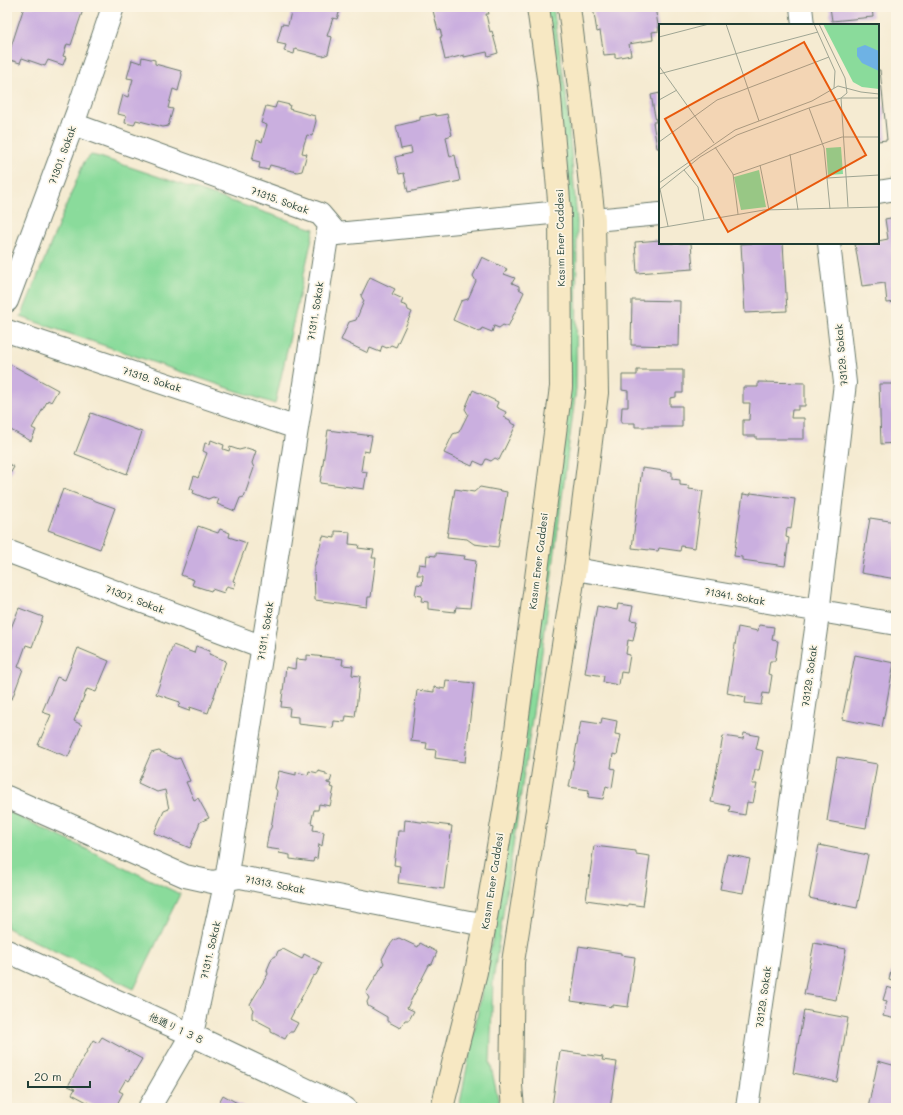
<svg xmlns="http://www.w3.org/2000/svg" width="903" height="1115" font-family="Mali,'LXGW WenKai TC','Klee One',sans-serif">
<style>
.green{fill:#8adb9b;stroke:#548c68}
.building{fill:#caafdf}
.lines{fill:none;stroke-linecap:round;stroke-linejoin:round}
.minor-casing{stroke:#6a7a6b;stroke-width:24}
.tertiary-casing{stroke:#6a7a6b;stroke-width:24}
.secondary-casing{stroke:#6a7a6b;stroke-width:24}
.minor{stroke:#fff;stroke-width:22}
.tertiary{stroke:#fff;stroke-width:22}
.secondary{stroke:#f7e8c3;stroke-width:22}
.labels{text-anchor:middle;stroke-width:3.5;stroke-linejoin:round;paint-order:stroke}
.street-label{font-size:10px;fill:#1f3d34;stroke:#fcf5e5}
.inset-road{fill:none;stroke:#9fa593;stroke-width:1}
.view{fill:#e8590c;fill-opacity:0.15;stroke:#e8590c;stroke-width:2}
.inset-edge{fill:none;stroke:#1f3d34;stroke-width:2}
</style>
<rect width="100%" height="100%" fill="#fcf5e5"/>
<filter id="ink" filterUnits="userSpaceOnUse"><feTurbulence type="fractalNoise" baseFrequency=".025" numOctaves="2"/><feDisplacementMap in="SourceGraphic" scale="8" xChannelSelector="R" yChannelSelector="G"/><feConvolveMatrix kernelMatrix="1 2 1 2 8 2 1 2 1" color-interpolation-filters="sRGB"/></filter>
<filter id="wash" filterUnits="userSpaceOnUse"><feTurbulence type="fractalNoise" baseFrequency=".012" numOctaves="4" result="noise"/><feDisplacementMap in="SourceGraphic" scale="16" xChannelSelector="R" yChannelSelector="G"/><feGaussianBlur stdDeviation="0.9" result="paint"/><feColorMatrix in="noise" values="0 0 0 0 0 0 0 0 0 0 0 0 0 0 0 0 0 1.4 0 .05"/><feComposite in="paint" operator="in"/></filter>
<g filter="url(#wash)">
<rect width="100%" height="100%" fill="#f5ebd2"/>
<!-- green -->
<path class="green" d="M546,7H553L566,94L577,221L576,389L542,652L493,981L490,1062L500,1108H459L495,925L570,389Z
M91,155L100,157L314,229L275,404L21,317L84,162Z
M7,811L180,894L134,989L7,928Z"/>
<g id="blocks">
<!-- building -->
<path class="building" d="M24,7H79V9L83,10L71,45L67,44L63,56L66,57L63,65L48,60L45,66L22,58L20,63L7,59Z
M292,7H341L337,19L333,18L327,36L332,37L328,54L323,56L295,49L294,54L284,51L286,45L277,43L282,24L288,25Z
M432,7H487L489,14H486L490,32L492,31L498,53L488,56L487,52L464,57V55L445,60L440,37H442L440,29L438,30Z
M593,7H655L659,31L652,32L653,40L629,44L631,55L615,58V54L604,55L600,31L597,32Z
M724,7H737V8L725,10Z
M830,7H872L873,17L832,21Z
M142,57L155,60V64L181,71L182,75L178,91L173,89L168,108L173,109L168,126L163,127L136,120L134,125L125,123L126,116L118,114L123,95L128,97L133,79L127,78L132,60L141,63Z
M878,70H880L887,140L878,141Z
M660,93V148H657L653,122H656L651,95Z
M277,102L290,105L289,109L315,116L316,121L312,136L307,135L304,144L302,153L307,154L302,171L297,172L270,165L268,170L259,168L260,162L252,160L257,140L262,142L267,125L261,123L266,106L275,108Z
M435,114L436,116L447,114L452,135L446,137L450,157L455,155L460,181L408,192L404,173L399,174L395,157L412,153L411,147L401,149L396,126L420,120V117Z
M896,217V302L887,303L885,283L862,286L855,244L878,243V241L888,239L885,219Z
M660,240V243H691L693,269L637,273L635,242Z
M754,243H783L787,311L745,313L741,244Z
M482,257L507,269L504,274L515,278L512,283L519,286V289L524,292L508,327L503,325L499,328L494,326L492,332L482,328L480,332L453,320L461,301L468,299L476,281L473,276Z
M370,277L395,289L392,294L403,299L401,304L407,306L408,310L412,312L396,347L391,345L387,348L382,346L380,352L370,348L368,353L341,340L349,322L356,320L364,301L361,296Z
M632,300L680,301L679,346L631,345Z
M10,364L58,390L51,402L48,400L32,428L36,430L31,441L7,428V369Z
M637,370H683V393H676V397L670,398V406H682V427H635V423H621L622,407H628V391L622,390V375H637Z
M758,382L805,383V406H798V410H792L791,418H804V439H756V436H743V420H749L750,403H743V387H758Z
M879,384H896V443L881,444Z
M473,390L498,402L496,407L506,412L504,417L510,420L511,423L516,425L499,460L495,458L491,461L486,459L483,465L474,461L472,466L444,453L453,434L459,432L468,414L465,409Z
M91,413L142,432L127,474L75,454Z
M328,430L372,436L369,452L364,451L361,471L367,472L364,489L320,483Z
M211,440L224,445L223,449L229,451L230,447L239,450L247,448L256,451L252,463L254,468L244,497L240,498L235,511L217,504L219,499L213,497L208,499L193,493L194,490L190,489L194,476L198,478L207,453L203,451L205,443L210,444Z
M7,463L14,467L7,479Z
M642,468L672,472V479L680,480V485L689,486V489L703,491L695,548L681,546L680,551L659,548L658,551L632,548Z
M480,487L507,492L498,547L474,544L467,539L447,537L455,489L474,492Z
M63,489L115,508L100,549L48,530Z
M751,493L795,499L791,529L787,528L786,537L789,538L785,566L742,560V557L734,556L743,494L750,495Z
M870,518L896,522V579L861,573Z
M198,526L218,533L220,529L230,533L229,537L247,543L233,581L236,582L234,588L227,586L224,593L212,589L211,591L192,585L194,580L181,575Z
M335,531L350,532L349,544L359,545L358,548L374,550L372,558H376L371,597H368L367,607L315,600L314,568L323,536L335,538Z
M436,553L465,556L464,559L476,561L470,608L456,607L455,612L428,609V602L421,601L422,596L415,595L417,584L422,585L423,575H417L419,564L426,565L427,555L436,556Z
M618,604L633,606L630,620L637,621L633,641L628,640L626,654L630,655L627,673L621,672L619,685L603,682L604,676L585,673L597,606L617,610Z
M19,608L43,617L32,647L26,645L18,667L23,669L12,699L7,697V638Z
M759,625L774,627L772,640L778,641L775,661H770L768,674L772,675L769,694L763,693L761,705L745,703L746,697L727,693L738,627L758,631Z
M173,645L194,653L196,646L210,651L209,654L226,661L208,713L190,707L189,711L178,707L180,702L156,694Z
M78,648L109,661L96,692L87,689L74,721L82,725L68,757L38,745L51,715L42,712L57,677L65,680Z
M307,655L343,659L342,665L353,666L352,675L360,676L355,717L346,716L345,722L334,721L333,728L298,724V717L289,716L290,708L281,707L286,667L295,669L296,659L307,660Z
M855,655L894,663L882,727L842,719Z
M446,680L474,683L465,762L435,758L436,750L426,749L427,743L411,741L417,690L434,692V687L445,689Z
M602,718L617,721L615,734L621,735L617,755L613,754L611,768L615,769L612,788L606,786L603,799L588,797L589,790L569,787L581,721L601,724Z
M744,733L759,736L756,749L763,751L759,770H755L752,784H757L753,803L747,802L745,815L729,812L730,806L711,802L723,736L743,739Z
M159,751L176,759L180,758L190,781L186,782L194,800L198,798L209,818L200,822L190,848L154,833L164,811L169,809L165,790L157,792L138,783L151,753Z
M837,757L877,764L866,828L827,821Z
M279,771L296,775V772L308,775L309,771L318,773V771L326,773V775L332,776L330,782H327V783L331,784L330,787L334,788L330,806L319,804L318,810H314L311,823L314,824L313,830L324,832L322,846L319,844L317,859L314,858L313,862L290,859V855L279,853L280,850L266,848L269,831L271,828L277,791L275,788Z
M405,820L452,826L444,889L398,883L400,866L394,865L398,831H404Z
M819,845L868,855L857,908L809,898Z
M594,846L636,851V854L650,856L643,906L628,904V906L586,900Z
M727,854L750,859L743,893L720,889Z
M399,938L418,947L420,943L437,952L432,964L429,965L407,1008L414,1011L409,1020H405L400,1028L387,1021V1017L368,1006L367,1002L369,998L366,993L384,963L382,959L389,946L394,940Z
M814,943L846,949L836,1000L804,994Z
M579,946L621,953V955L635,957L628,1007L613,1005V1007L571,1001Z
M283,949L302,959L304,954L322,963L316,975L313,976L290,1019L298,1023L293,1032H289L285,1039L271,1032V1028L252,1018V1013L253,1010L250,1004L268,974L267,970L272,958L276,956L278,951Z
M892,966L896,968V982L889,980Z
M887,987L896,990V1019L883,1016L887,1001L883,1000Z
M804,1010L848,1018L837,1082L793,1073Z
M102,1037L142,1059L129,1081L126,1079L119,1091L123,1093L115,1108H98L72,1094L75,1089L68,1086L93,1040L98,1043Z
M560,1051L603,1057L602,1060L617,1062L610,1108H566L552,1106Z
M878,1061L896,1066V1108H868Z
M223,1095L246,1108H216Z"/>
</g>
</g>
<g filter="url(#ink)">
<use href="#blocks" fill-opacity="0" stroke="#6a7a6b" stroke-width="1"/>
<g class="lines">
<!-- minor casing -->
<g class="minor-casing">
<path id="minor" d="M801,7L803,25
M73,124L320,214L337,234L560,212
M878,192L896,189
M594,220L660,214
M7,331L297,428
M7,551L263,647
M575,569L896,624
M7,797L185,876L212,882L240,877L469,922L485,924
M149,1108L186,1044L194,1025L226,880L329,225
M747,1108L817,622L845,383L829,243"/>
</g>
<!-- tertiary casing -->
<g class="tertiary-casing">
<path id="tertiary" d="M7,301L77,113L113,7
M7,951L190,1034L345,1108"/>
</g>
<!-- secondary casing -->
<g class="secondary-casing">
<path id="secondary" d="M442,1108L476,972L485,924L511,769L561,387L560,212L549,86L538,7
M513,1108L511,1086L513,962L575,569L597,393L594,220L581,104L569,7"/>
</g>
<!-- minor -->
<use href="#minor" class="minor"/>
<!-- tertiary -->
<use href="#tertiary" class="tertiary"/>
<!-- secondary -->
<use href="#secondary" class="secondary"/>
</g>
</g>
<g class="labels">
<!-- street labels -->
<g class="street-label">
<text transform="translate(62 155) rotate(-70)" y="4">71301. Sokak</text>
<text transform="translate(280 200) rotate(20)" y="4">71315. Sokak</text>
<text transform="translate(560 238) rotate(-91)" y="4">Kasım Ener Caddesi</text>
<text transform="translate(315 311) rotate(-81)" y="4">71311. Sokak</text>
<text transform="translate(841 355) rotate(-95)" y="4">73129. Sokak</text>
<text transform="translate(152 379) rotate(18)" y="4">71319. Sokak</text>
<text transform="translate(538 561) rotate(-83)" y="4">Kasım Ener Caddesi</text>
<text transform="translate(735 596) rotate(10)" y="4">71341. Sokak</text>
<text transform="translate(135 599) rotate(21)" y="4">71307. Sokak</text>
<text transform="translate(265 631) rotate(-81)" y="4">71311. Sokak</text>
<text transform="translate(809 676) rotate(-82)" y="4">73129. Sokak</text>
<text transform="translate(492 881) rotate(-81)" y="4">Kasım Ener Caddesi</text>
<text transform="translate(275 884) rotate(11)" y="4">71313. Sokak</text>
<text transform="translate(210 950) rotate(-77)" y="4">71311. Sokak</text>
<text transform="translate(763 997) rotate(-82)" y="4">73129. Sokak</text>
<text transform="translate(177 1028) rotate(25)" y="4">他通り１３８</text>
</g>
</g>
<!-- overview -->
<g transform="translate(659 24)">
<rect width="220" height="220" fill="#f5ebd2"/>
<path d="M164,0H220V65L203,63L194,58ZM182,123L184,150L169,151L167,124ZM100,146L107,183L82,186L75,153Z" fill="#8adb9b"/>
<path d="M206,21L220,27V47L203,39L198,32V24Z" fill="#6eb2e4"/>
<path class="inset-road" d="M67,0L100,97M155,0L176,47L175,64M160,0L186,54L188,69L182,74M0,13L50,0M0,42L55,119M0,50L159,8M182,74L189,183M0,76L18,66M150,84L165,124L171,185M0,118L58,76L170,33M56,123L74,150L79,190M131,130L139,186M101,141L110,186M25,146L39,163L45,196M74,151L183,113H220M168,154L220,151M0,159L76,106L153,77L179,62L202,68L220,70M1,165L9,202M0,166L41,133L78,111L150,84L182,74H220M0,204L105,186L220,183M206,220L220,219"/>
<path class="view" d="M145,18L207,131L69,208L6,95Z"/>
<rect width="220" height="220" class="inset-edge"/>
</g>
<!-- margin -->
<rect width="903" height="1115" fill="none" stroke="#fcf5e5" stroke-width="24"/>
<!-- scale -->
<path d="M28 1081v6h62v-6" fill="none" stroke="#1f3d34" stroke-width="2"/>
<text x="34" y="1081" font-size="12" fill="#1f3d34" stroke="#fcf5e5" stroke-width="3" paint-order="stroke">20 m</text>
</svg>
